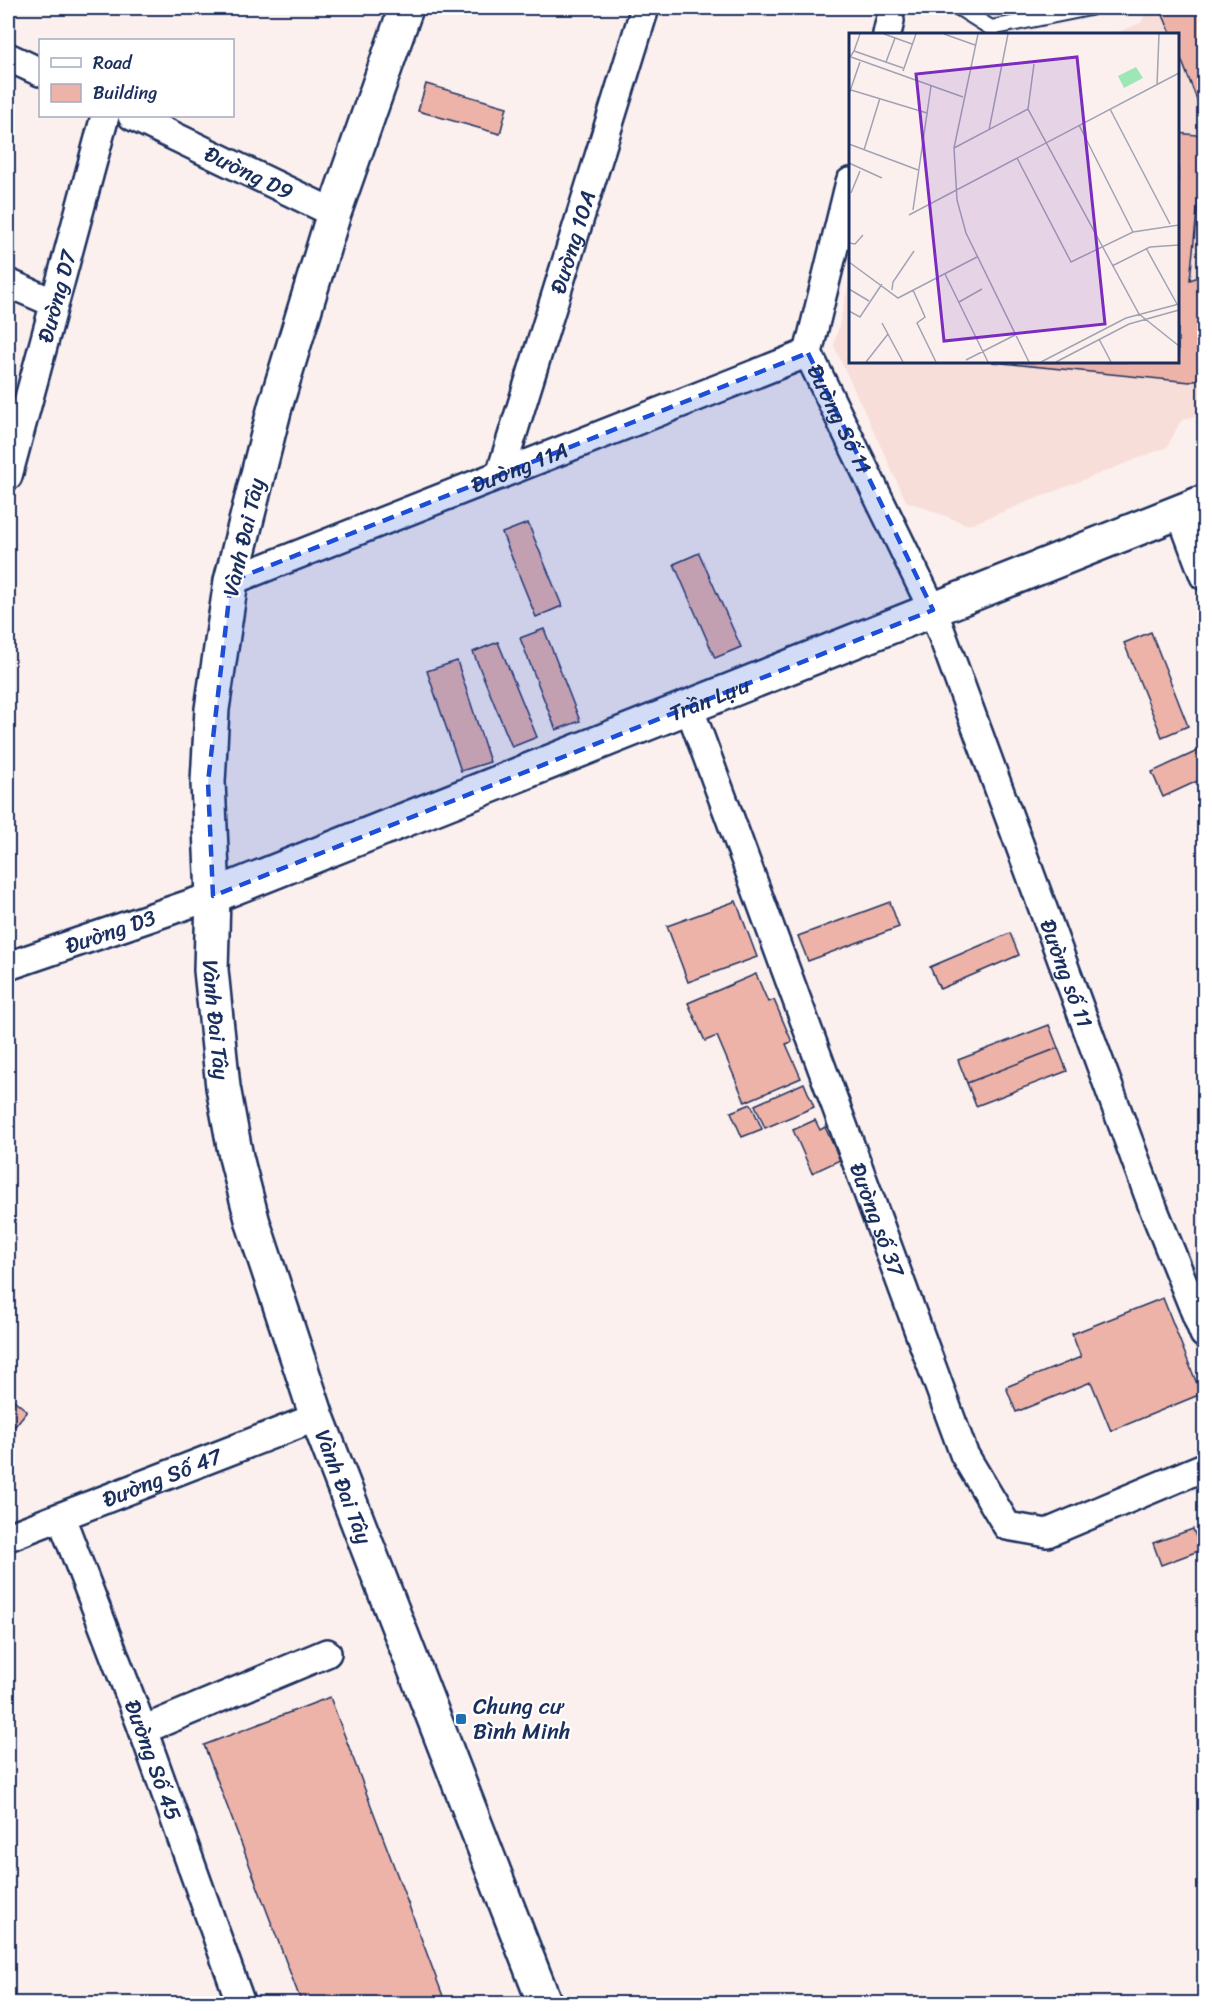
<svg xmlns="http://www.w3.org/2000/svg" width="1212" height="2011" font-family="Sriracha,sans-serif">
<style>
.built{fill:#f7ded9}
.building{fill:#edb3a9;stroke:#1b2f5e;stroke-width:1.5}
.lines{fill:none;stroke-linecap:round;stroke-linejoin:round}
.lane-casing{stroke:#1b2f5e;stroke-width:18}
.street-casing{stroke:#1b2f5e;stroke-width:32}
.secondary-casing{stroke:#1b2f5e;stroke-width:38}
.lane{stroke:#fff;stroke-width:14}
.street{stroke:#fff;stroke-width:27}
.secondary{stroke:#fff;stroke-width:33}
.marked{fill:#1d4ed8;fill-opacity:0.2;stroke:#1d4ed8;stroke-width:4.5;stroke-dasharray:12 8;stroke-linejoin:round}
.poi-dot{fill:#1f6fb2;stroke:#fff;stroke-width:2}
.labels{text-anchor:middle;stroke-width:4.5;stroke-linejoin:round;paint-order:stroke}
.street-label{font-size:22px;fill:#1b2f5e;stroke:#fff}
.poi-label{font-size:22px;fill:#1b2f5e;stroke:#fff;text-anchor:start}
.inset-road{fill:none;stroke:#a1a3b4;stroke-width:1.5}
.view{fill:#7b2cbf;fill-opacity:0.15;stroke:#7b2cbf;stroke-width:3}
.inset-edge{fill:none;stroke:#1b2f5e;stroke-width:3}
</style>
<rect width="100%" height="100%" fill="#fbf0ee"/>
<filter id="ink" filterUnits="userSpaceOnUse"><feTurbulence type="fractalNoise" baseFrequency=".0167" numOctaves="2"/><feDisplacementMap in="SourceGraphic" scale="12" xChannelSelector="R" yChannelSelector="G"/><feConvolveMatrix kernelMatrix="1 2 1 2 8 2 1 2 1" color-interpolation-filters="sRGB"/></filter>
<g filter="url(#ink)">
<!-- built -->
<path class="built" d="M1147,8H1204V412L1181,421L1167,447L969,525L906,501L834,346L850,279V362H1178V34H1113L1141,23Z"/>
<!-- building -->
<path class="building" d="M1160,8H1204V109L1201,110L1178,51V34H1171Z
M426,84L507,107L500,134L418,111Z
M1204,131V152L1203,153L1190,280L1204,275V376L1190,382L992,362H1178V133L1196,135Z
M528,523L562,606L536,617L502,533Z
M699,553L741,647L715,658L674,564Z
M544,629L580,721L556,730L520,638Z
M1151,632L1188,726L1162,737L1124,643Z
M498,642L537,737L512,747L473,652Z
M457,661L490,762L461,771L427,671Z
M1204,748V778L1163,797L1152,772Z
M736,901L757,957L688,982L667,926Z
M890,902L899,927L808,961L798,936Z
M1010,933L1019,955L940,989L930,967Z
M756,974L768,1002L774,1000L792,1042L786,1044L801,1078L745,1102L717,1036L705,1041L688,1003Z
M1049,1025L1058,1048L967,1083L958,1060Z
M1058,1048L1067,1071L976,1106L967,1083Z
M804,1083L814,1107L765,1128L755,1105Z
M751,1104L762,1129L742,1137L731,1112Z
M815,1120L820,1130L825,1127L840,1160L812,1173L793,1130Z
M1163,1298L1201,1394L1111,1431L1091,1382L1016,1412L1006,1387L1081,1357L1072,1334Z
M8,1395L27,1411L8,1435Z
M1193,1529L1201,1550L1161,1565L1153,1543Z
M330,1697L446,2004H302L204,1745Z"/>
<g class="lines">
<!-- lane casing -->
<g class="lane-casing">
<path id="lane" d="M959,8L991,28L1090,8"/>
</g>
<!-- street casing -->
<g class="street-casing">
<g id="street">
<path d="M887,34L890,21"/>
<path d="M8,57L40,72"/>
<path id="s1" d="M132,116L334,213"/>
<path id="s2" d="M850,182L808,353L933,610L1154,1210L1204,1334"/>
<path d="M8,283L54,303"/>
<path id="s3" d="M500,475L645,8"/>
<path id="s4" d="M8,476L105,116"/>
<path d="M1180,512L1204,576"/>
<path id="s5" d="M231,581L808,353"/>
<path id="s6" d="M689,707L964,1454L1007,1526L1047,1533L1204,1467"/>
<path id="s7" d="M8,966L213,896"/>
<path id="s8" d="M61,1517L143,1730L241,2004"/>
<path id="s9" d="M8,1537L317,1417"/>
<path d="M143,1730L327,1653"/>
</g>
</g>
<!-- secondary casing -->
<g class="secondary-casing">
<g id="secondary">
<path id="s10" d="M406,8L334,213L275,407L231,581L212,709L208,782L213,896L211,970L223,1087L236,1157L253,1223L317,1417L545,2004"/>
<path id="s11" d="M213,896L1204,502"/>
</g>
</g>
<!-- lane -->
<use href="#lane" class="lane"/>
<!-- street -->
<use href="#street" class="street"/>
<!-- secondary -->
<use href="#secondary" class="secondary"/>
</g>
</g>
<!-- marked area -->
<path class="marked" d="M808,353L933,610L213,896L208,782L231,581Z"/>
<!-- markers -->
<rect class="poi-dot" x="455" y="1713" width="12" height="12" rx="3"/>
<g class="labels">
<!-- street labels -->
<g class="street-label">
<text dy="8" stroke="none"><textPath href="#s1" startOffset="130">Đường D9</textPath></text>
<text dy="8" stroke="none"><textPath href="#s3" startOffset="244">Đường 10A</textPath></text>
<text dy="8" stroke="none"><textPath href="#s4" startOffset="186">Đường D7</textPath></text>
<text dy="8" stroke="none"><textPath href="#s2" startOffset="249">Đường Số 11</textPath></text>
<text dy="8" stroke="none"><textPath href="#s5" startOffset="310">Đường 11A</textPath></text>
<text transform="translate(243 537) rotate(-77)" y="8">Vành Đai Tây</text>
<text dy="8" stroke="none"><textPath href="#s11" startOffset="534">Trần Lựu</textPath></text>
<text dy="8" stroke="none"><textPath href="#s7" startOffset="108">Đường D3</textPath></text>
<text dy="8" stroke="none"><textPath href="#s2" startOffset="849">Đường số 11</textPath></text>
<text dy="8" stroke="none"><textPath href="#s10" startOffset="1040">Vành Đai Tây</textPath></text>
<text dy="8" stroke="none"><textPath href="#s6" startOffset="546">Đường số 37</textPath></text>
<text dy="8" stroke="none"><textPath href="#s9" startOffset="165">Đường Số 47</textPath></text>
<text dy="8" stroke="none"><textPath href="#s10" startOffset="1526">Vành Đai Tây</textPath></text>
<text dy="8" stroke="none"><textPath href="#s8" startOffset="260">Đường Số 45</textPath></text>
</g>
<!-- poi labels -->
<g class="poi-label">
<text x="473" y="1714">Chung cư<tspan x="473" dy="25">Bình Minh</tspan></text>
</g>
</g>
<!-- overview -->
<g transform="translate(849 33)">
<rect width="330" height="330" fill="#fbf0ee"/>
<path d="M287,34L294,45L275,55L269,43Z" fill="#9de7b6"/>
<path class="inset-road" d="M35,1L63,11M95,1L126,12M129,1L105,115L108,167L117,200L180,329M5,18L11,1M1,24L5,18L54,35M2,24L114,64M37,29L46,5M185,31L179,76L290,281L330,313M54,38L67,1M308,52L310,1M2,57L78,80M0,61L11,29M261,76L321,191M230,92L284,199M140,97L159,1M0,111L69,137M105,115L179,76M15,117L31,65M168,125L222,229L284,199L330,192M0,130L33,145M2,160L11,138M64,177L82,53M60,182L330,40M0,210L6,211L14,202M297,215L328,271M0,229L49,265L128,224M263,233L301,214L330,212M96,241L139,329M0,256L20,268M43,257L44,249L65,218M64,257L76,284L68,290L87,329M110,269L133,256M0,278L11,284L33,251M33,290L54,329M250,306L262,329M117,327L168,301M17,329L39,301M192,329L277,285L330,271M207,329L280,291L330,277"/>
<path class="view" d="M228,24L256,291L95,308L67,41Z"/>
<rect width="330" height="330" class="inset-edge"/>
</g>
<!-- margin -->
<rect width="1212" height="2011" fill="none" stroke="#fff" stroke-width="30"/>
<rect x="15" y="15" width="1182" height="1981" fill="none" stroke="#1b2f5e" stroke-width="2" filter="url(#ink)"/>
<!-- legend -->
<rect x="39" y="39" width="195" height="78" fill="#ffffff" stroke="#a4acbf" stroke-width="1.5"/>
<rect x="51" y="58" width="30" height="9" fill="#ffffff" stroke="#a4acbf" stroke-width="1.5"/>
<text x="93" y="69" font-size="18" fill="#1b2f5e">Road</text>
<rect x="51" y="84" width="30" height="18" fill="#edb3a9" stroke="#a4acbf" stroke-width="1.5"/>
<text x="93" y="99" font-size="18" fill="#1b2f5e">Building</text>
</svg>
